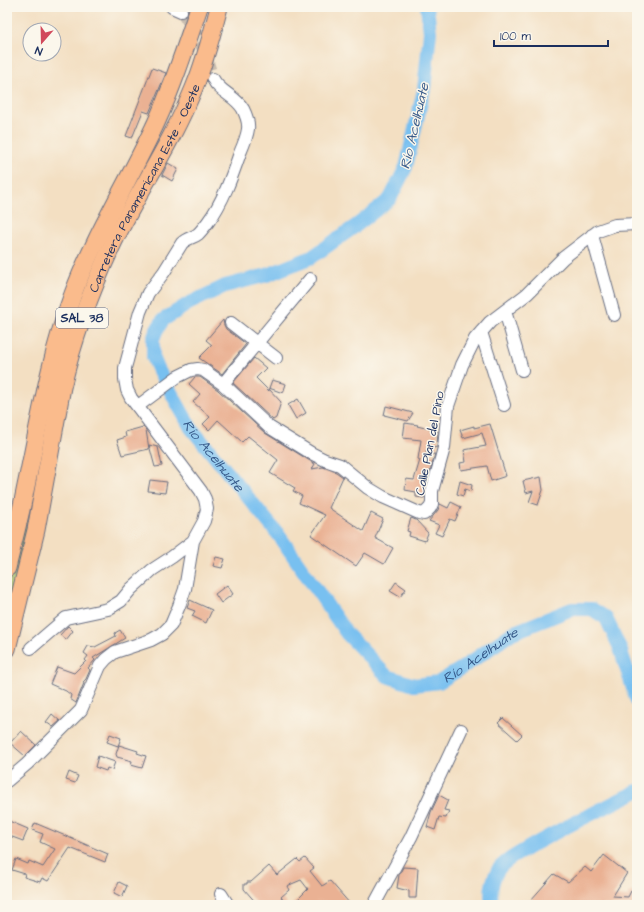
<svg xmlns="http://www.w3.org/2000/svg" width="644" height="912" font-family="'Architects Daughter',sans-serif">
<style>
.green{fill:#a7bd61;stroke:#617660}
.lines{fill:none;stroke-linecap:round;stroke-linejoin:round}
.river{stroke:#78c0f0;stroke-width:14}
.building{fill:#eab193}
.minor-tunnel{stroke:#c8bcae;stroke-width:12;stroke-dasharray:12 6;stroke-linecap:butt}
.minor-casing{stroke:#676d81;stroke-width:14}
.highway-casing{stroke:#676d81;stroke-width:19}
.minor{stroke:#fff;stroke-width:12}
.highway{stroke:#fabb8c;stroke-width:17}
.labels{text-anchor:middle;stroke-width:3;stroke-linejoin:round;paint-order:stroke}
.shield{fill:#fbf7ec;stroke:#5e6b89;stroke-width:1}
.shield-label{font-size:12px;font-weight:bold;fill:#1b2f5e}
.street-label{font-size:13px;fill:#1b2f5e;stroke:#fbf7ec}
.water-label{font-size:14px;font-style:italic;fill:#375a8a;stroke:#fbf7ec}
</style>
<rect width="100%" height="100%" fill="#fbf7ec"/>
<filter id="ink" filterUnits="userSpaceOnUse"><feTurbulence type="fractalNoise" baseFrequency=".025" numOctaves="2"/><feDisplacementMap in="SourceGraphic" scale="8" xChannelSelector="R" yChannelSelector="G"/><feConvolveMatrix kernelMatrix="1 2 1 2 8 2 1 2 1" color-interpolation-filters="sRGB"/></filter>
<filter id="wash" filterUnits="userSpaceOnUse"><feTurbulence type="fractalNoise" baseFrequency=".012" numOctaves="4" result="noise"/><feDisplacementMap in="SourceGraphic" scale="16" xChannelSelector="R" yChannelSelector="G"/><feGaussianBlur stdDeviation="0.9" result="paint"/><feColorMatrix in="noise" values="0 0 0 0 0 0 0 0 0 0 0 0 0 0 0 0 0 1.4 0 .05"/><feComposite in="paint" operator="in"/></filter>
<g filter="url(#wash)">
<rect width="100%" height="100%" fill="#f3dfc2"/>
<!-- green -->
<path class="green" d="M32,487L37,488L7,635V590L26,507Z"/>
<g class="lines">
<!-- river -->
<g class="river">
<path id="s1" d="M427,7L430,32L424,90L406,167L390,199L357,225L312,257L267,275L225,286L188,304L163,320L156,331L153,340V357L159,371L191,428L278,534L347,634L387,676L414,685L439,682L462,668L512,633L572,609H592L606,618L620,648L637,701"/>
<path d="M492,905C490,893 492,880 498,870C504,861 515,856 523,851C559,829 599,811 637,791"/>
</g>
</g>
<g id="blocks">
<!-- building -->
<path class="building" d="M152,68L166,73L149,113L143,111L132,138L126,136Z
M168,163L178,169L172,181L162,175Z
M223,320L224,325L226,329L246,344L222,374L199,358L212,345L206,340Z
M254,358L266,368L256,378L269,391V389L281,402L276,418L273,420L233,383Z
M195,377H200L218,390L265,433L315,464L312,469L323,467L336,472L343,477L329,508L363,531L371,513L383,519L375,538L393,548L384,564L365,553L356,566L311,535L325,515L299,503L302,496L293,491L295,488L270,473L278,460L248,436L242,442L218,420L209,430L203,424L210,417L193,402L200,394L189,384Z
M272,380L286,384L283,393L269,388Z
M298,399L306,413L296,419L288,405Z
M386,406L413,413L408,421L384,415Z
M405,423L418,425L417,426L438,431L437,447L426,450L427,455L435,454L425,489L424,498L416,497V492L405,490L406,479L414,480L420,460L418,459L421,440L403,438Z
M490,424L506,476L491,481L487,466L461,470L460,463L466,462L464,450L486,446L482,433L463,438L460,430L474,426V428Z
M143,427L146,430L149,449L122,455L117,440L126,437L125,432Z
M149,445L158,447L162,466L155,467Z
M541,477L543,490L538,505L529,502L533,491L526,493L523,481Z
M150,480L167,482L165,493L148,491Z
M460,481L472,485L471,491L465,489L463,496L457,494Z
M451,502L461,507L455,521L450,519L442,536L435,533L439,525L429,521L438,510L440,504L448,508Z
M411,518L416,520L428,533L425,541L409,536L410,532L407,531Z
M216,557L225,559L222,568L213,566Z
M396,582L406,589L400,597L390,591Z
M227,585L233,594L221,603L215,594Z
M190,600L212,610L206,623L192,616L195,611L187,608Z
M68,626L73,631L66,640L60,635Z
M120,630L125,638L93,658L95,660L88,668L90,670L86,679L83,682L84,683L76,703L70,699L71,695L66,691L50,684L57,667L74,673L86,661L85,660L88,656L84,653L88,646L95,647L116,636L115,633Z
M52,714L60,721L53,727L46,722Z
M503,718L522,735L517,740L498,723Z
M21,731L36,745L25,756L10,743Z
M110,734L121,738L118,746L107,742Z
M119,745L138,751L137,753L146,756L142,768L131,765L132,761L117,757L116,754Z
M98,756L115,762L112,770L107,768L106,771L95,767Z
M69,772L78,776L75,783L66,780Z
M439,795L448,800L444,810L449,811L446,818L439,817L435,830L427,827L431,812Z
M9,821L28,829L23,841L7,835V827Z
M35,823L108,854L105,862L70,848L48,881L42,878L40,882L24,877L25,874L12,870L16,859L28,864L29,861L43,867L55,849L40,842L43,834L32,830Z
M604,855L627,873L613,896L628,897L631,891L637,893V905H534L530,901L554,874L568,882L585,867L591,872Z
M305,858L314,868L310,871L322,886L330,881L351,905H292L308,889L301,880L287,886L289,890L281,897L287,905H258L244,889V884H247V882H251L269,866L277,875L297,859L300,862Z
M403,867L418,868L416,898H409V891L397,888L399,875Z
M119,882L127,886L122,897L114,893Z"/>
</g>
</g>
<g filter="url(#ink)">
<use href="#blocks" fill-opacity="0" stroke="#676d81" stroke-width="1"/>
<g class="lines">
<!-- minor-tunnel -->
<path class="minor-tunnel" d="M181,11C198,35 205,50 213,79"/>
<!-- minor casing -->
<g class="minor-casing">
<path id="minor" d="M172,7L181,11
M592,235L614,315
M505,311L522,370
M231,323L276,358
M481,332L504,405
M223,384L310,279
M138,406L177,377L191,370L198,369L203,370L223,384L269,427L311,453L325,460L340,465L368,488L383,497L419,513L424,514L430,508L432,504V491L444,448L448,406L462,365L475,339L490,322L527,294L563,258L598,231L615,225L637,224
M31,648L66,618L108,609L121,601L131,589L152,570L172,557L193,541
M7,781L27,764L81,710L100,666L106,659L115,652L151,640L162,634L171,625L179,606L185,589L193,541L204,521L207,509L205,499L201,491L131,398L127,390L125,379V368L140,312L148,293L164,272L182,243C187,238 193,238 198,234C201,231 205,226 208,222C223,202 232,176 240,153C243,146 247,137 248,129C249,122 246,115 243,109C236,96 219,92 213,79
M221,894L228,905
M374,905L411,837L461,730"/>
</g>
<!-- highway casing -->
<g class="highway-casing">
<g id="highway">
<path d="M7,568C13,542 20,517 25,491C39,425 49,358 73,294C95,235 129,181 156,123C173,86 186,46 199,7"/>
<path id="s2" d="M7,649L36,530L62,387C74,336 92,288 114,241C140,189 172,142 194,88C205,62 212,34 219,7"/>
</g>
</g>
<!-- minor -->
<use href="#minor" class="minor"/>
<!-- highway -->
<use href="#highway" class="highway"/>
</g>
</g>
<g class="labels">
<!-- shield labels -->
<rect class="shield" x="56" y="308" width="52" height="20" rx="3"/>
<g class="shield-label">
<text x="82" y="322">SAL 38</text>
</g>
<!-- street labels -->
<g class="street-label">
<text dy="5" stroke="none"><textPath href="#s2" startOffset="484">Carretera Panamericana Este - Oeste</textPath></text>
<text transform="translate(429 443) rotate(-79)" y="5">Calle Plan del Pino</text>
</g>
<!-- water labels -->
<g class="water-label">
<text transform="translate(414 126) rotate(-77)" y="5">Río Acelhuate</text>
<text dy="5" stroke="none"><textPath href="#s1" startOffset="614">Río Acelhuate</textPath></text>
<text dy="5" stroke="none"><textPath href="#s1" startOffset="998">Río Acelhuate</textPath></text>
</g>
</g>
<!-- margin -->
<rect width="644" height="912" fill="none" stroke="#fbf7ec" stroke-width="24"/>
<!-- north arrow -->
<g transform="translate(42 42) rotate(200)"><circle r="19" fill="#fbf7ec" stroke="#a1a7b3"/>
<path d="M0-3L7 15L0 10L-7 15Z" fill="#d1495b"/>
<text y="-6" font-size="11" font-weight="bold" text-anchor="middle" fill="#1b2f5e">N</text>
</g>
<!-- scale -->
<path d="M494 40v6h114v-6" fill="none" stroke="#1b2f5e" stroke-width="2"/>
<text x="500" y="40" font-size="12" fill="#1b2f5e" stroke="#fbf7ec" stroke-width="3" paint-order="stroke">100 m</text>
</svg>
